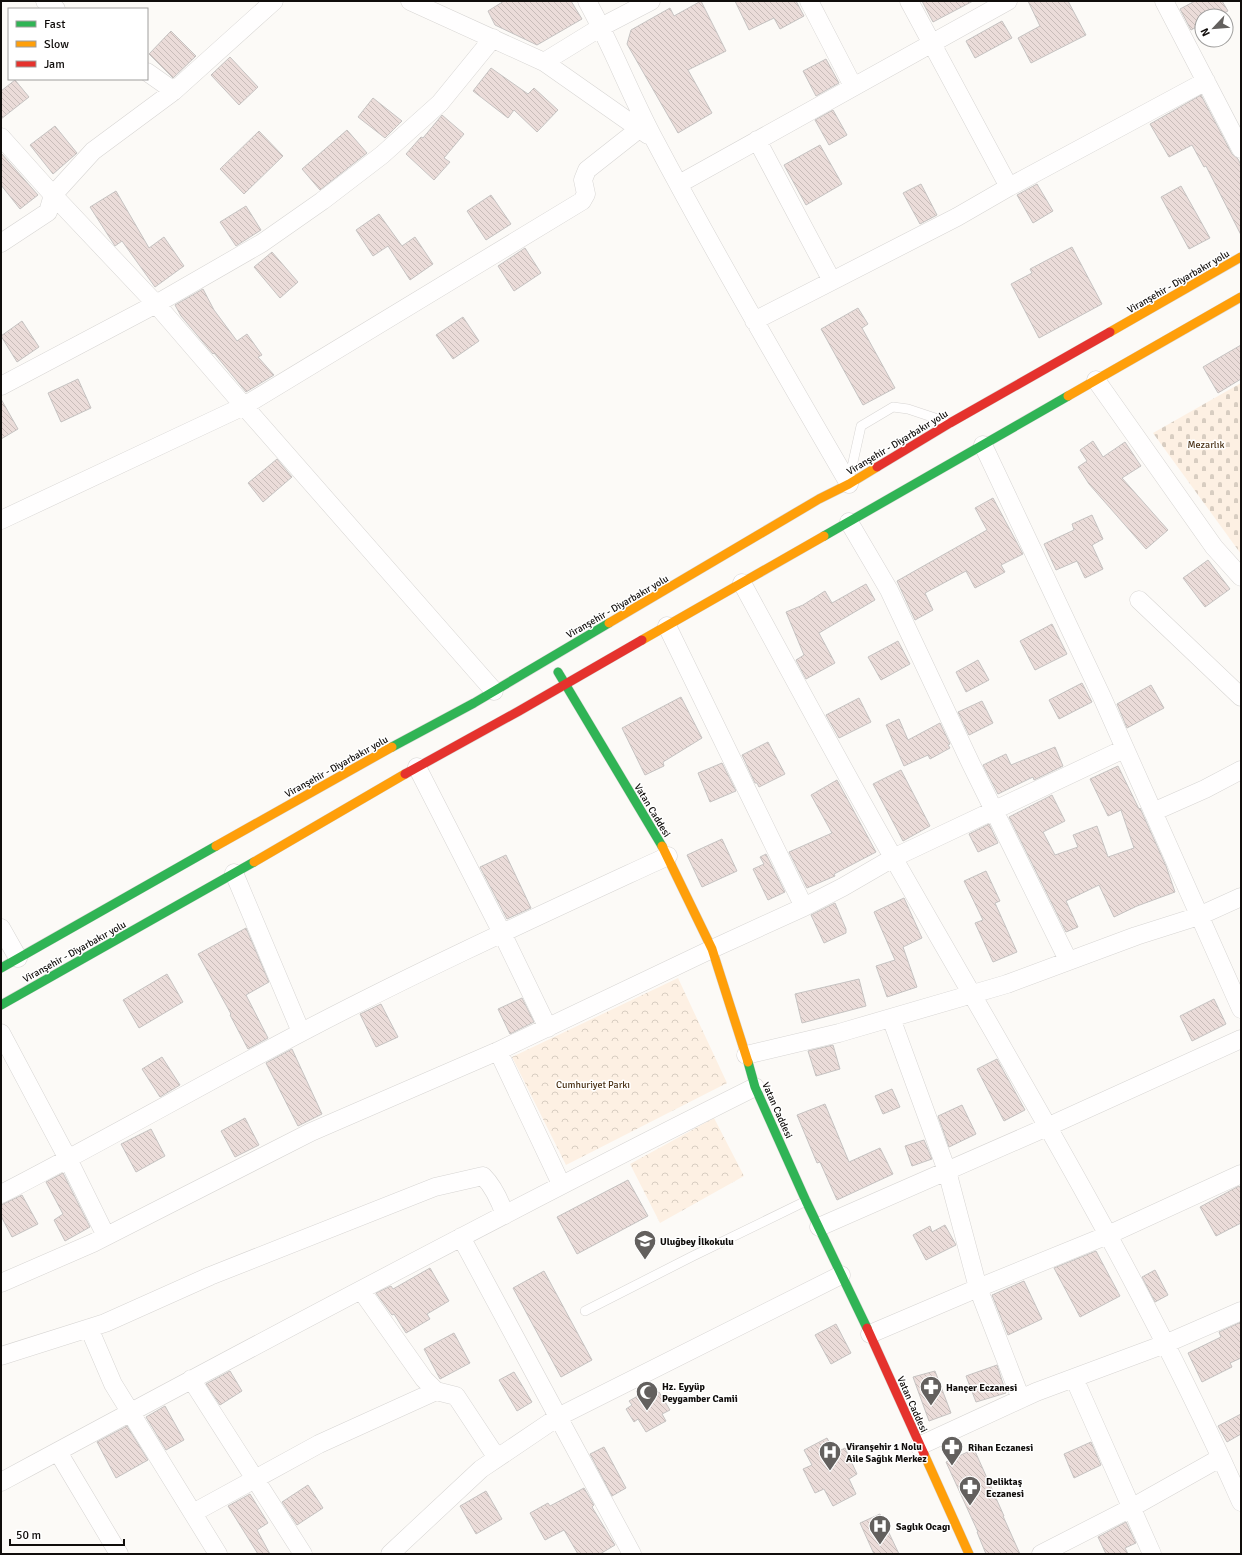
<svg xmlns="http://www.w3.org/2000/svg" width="1242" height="1555" font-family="Signika,sans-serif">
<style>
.forest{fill:url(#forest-crowns)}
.cemetery{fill:url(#cemetery-stones)}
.building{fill:url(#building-back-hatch);stroke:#c6c3c2}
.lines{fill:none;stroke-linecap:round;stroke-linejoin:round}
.lane-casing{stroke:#d7d5d3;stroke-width:10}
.street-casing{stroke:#d7d5d3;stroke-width:19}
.fast-casing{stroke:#d7d5d3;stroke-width:10}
.slow-casing{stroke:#d7d5d3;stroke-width:10}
.jam-casing{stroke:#d7d5d3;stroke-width:10}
.lane{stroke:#fffefe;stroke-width:9}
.street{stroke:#fffefe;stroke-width:18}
.fast{stroke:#30b455;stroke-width:9}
.slow{stroke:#ff9f0a;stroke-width:9}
.jam{stroke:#e5322d;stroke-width:9}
.labels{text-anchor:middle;stroke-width:3;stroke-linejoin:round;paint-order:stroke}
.street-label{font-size:10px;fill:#100d0b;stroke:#fff}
.park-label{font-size:10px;fill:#4a3115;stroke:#fff}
.poi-label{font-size:10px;font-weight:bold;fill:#100d0b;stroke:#fff;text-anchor:start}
</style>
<defs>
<pattern id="forest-crowns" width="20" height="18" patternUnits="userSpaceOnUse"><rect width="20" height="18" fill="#fdf0e3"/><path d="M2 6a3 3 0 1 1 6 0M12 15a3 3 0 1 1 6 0" fill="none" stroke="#d8cdc1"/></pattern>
<pattern id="cemetery-stones" width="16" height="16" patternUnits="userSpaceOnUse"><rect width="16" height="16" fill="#fdf0e3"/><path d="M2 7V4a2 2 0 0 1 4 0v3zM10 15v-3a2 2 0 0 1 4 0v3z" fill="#d8cdc1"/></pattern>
<pattern id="building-back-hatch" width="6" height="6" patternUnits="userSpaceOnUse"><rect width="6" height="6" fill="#ebdcd9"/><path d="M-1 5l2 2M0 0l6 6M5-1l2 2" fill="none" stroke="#c8bcb9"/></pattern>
</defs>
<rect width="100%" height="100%" fill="#fcfaf7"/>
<!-- forest -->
<path class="forest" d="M678,978L727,1083L566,1165L512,1057Z
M714,1118L744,1176L660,1223L630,1164Z"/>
<!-- cemetery -->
<path class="cemetery" d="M1241,383V554L1153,433Z"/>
<!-- building -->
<path class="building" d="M504,1H571L582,19L537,45L495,25L488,11Z
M701,1L726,51L688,70L712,113L678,133L627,44L631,30L670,8L674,16Z
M735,1H796L804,16L780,29L774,18L749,30Z
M922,1H973L933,22Z
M1028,1H1068L1086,35L1031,63L1018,38L1040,26Z
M1195,1H1222L1228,11L1218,16H1202V24L1191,30L1180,9Z
M1002,21L1012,38L975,58L966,41Z
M171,31L196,56L173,78L149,54Z
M230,57L258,87L239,105L211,75Z
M826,59L839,83L816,96L803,71Z
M491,68L528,94L534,88L558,110L537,132L514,110L508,118L473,91Z
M15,80L29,97L1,119V91Z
M1201,95L1232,154L1238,159L1241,165V235L1206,166L1204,167L1192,145L1169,157L1150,124Z
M373,98L402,121L385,138L358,117Z
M833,110L847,135L829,145L815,120Z
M442,115L464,134L444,158L450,162L434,180L406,154L421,137L423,138Z
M55,126L77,153L53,174L30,145Z
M347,130L367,153L320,190L302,169Z
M259,131L283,156L244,194L220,169Z
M820,145L842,184L806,205L784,165Z
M1,153L38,195L20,209L1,185Z
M921,184L937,215L920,224L903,193Z
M1037,184L1053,211L1033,223L1017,195Z
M1181,186L1210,238L1189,249L1161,197Z
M116,191L149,248L164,237L184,266L155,287L122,241L115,246L90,207Z
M491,195L511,224L486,240L467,211Z
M246,206L261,230L236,246L220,222Z
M379,214L402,246L415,237L433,264L410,280L388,246L373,256L356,230Z
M1072,247L1102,304L1039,338L1011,284L1032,273L1030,269Z
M525,248L541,273L514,291L498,266Z
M272,252L298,282L280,298L254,267Z
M203,289L214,310L237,341L247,334L262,355L258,357L274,375L246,392L214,353L213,354L181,316L175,305Z
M858,308L868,324L862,328L895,388L863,405L821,329Z
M463,317L479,341L453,359L436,335Z
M22,321L39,347L17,362L1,336Z
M1241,345V379L1218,393L1203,367Z
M78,379L91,408L61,422L48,393Z
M1,399L18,429L1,439Z
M1093,441L1103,457L1125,442L1141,466L1122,478L1168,530L1146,549L1089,484L1078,467L1087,461L1080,450Z
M277,459L292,477L263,502L248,483Z
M993,498L1023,554L1001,565L1005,572L975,588L966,571L925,593L933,610L915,620L897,581L987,530L975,508Z
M1092,515L1103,539L1092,545L1103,569L1085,578L1077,561L1056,570L1044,544L1074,530L1072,524Z
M1208,560L1230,589L1205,607L1183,578Z
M866,584L875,600L819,633L835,663L806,679L796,660L804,655L786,612L803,605L825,591L832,603Z
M1052,624L1067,654L1035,670L1020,641Z
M898,641L910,664L881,680L868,657Z
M978,660L989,680L966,692L956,672Z
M1082,683L1092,702L1059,719L1049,700Z
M1151,685L1164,708L1127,728L1117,704Z
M681,697L702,738L663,762L664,766L645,775L622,728Z
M859,698L871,722L839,738L826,715Z
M982,701L993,723L969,735L958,712Z
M899,719L908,740L940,723L950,744L948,745L950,748L930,759L928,755L904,766L886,725Z
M768,742L785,774L759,787L757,783H755L742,755Z
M1055,747L1063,766L1034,780L1033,777L998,794L983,765L1006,754L1011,765Z
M722,763L736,791L710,802L698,773Z
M1118,766L1139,809L1140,808L1166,866L1175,892L1137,906L1114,917L1099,885L1066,901L1078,927L1066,932L1009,817L1052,795L1065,821L1043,832L1055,855L1078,847L1073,835L1097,826L1108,857L1134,848L1121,810L1108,816L1090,779Z
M901,770L930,826L903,841L873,784Z
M837,780L876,852L834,874L835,876L807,888L789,852L832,833L811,795Z
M989,824L998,843L978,852L969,834Z
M722,839L737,871L702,887L687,855Z
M766,854L785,892L768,900L753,869L764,864L760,857Z
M506,855L531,908L507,919L480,867Z
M986,871L1000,901L995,903L1017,952L993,962L975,923L983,920L964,881Z
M904,898L922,938L903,947L917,987L887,997L876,966L895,960L874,912Z
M835,903L846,929V933L824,943L811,915Z
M246,928L269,982L246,995L268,1038L248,1049L230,1015L231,1014L198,954Z
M167,974L183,1002L139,1028L123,1000Z
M859,979L866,1006L802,1023L795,994Z
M522,998L534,1022L510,1034L498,1009Z
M1214,999L1226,1024L1192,1041L1180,1016Z
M381,1004L398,1037L376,1047L360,1014Z
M833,1045L840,1069L816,1076L808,1051Z
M292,1049L322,1114L298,1126L266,1063Z
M162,1057L180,1085L160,1097L142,1069Z
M997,1059L1025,1110L1004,1121L977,1069Z
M892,1089L900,1107L883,1114L875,1096Z
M825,1104L849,1162L880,1148L893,1174L837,1200L820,1162L817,1163L797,1115Z
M962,1105L976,1134L949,1147L938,1116Z
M245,1118L259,1145L235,1157L221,1131Z
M151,1129L165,1156L136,1172L121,1144Z
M924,1140L932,1159L912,1166L905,1146Z
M63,1173L90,1227L65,1241L54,1220L63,1214L46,1182Z
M628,1180L648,1216L577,1254L557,1217Z
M1239,1186L1241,1189V1223L1216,1236L1200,1207Z
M22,1195L38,1224L12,1237L1,1216V1205Z
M945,1225L956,1245L926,1260L913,1235L930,1226L932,1232Z
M1096,1251L1120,1296L1080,1317L1054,1268Z
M430,1268L449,1301L427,1314L430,1319L406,1333L394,1314L392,1315L376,1293L391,1286L393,1289Z
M1155,1270L1168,1295L1155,1302L1142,1277Z
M544,1271L592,1360L561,1377L513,1288Z
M1024,1281L1042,1319L1008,1335L992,1295Z
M1241,1322V1358L1230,1363L1232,1367L1202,1382L1188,1353L1221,1337L1219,1332Z
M836,1324L851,1353L831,1364L815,1335Z
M454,1333L470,1363L440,1379L424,1349Z
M997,1365L1006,1393L976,1402L966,1376Z
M230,1371L242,1391L220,1405L206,1384Z
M935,1371L951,1413L929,1421L913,1377Z
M514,1372L532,1402L517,1411L499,1380Z
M650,1389L654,1395L659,1392L670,1410L662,1414L666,1421L646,1432L638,1419L634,1422L626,1409L632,1405L629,1401Z
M165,1406L184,1440L166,1450L146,1417Z
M1241,1414V1434L1227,1442L1218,1426Z
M127,1426L148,1460L116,1478L97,1442Z
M827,1438L835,1453L845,1448L857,1474L849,1479L856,1494L833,1506L824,1489L815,1493L803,1469L812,1465L804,1450Z
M1091,1442L1101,1465L1074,1478L1064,1454Z
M604,1447L626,1488L612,1496L590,1454Z
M974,1449L1004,1516H1003L1020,1554H986L977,1532H978L946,1462Z
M308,1485L323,1508L297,1525L282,1502Z
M584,1488L594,1505L592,1507L615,1545L600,1554H578L564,1530L545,1540L530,1513L548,1503L550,1506Z
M486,1491L502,1519L476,1534L460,1506Z
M250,1494L268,1523L257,1530L270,1554H258L228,1506Z
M880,1514L899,1554H874L860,1523Z
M1126,1522L1136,1543L1125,1548L1128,1554H1106L1098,1537Z"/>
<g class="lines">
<!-- lane casing -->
<g class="lane-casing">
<path id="lane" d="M849,480L861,426L893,407L908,409L947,422
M585,1311L693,1256L806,1201"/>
</g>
<!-- street casing -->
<g class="street-casing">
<path id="street" d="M45,1L56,9
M410,1L544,62L648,135
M587,1C612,46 630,94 654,139C716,256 783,370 849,484
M809,1L853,86
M909,1L1009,187
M1164,1L1241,149
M544,62L601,27L651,1
M147,72L174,91
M1,137L53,195L156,304L244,406L494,691
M757,140L832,281
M679,184L1008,1
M1,243L48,212L53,195L93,151L174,91L274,1
M754,321L957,217L1009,187L1206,81
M1096,380L1214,547L1241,577
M1,386L156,304L262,243L322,201L382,155L440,103L493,38
M983,445L1102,697L1241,1009
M1,520L244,406L582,201L586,194L583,180L587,170L639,129
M849,522L889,590L971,764L1068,960
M742,583C792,675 842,768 894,859C1015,1071 1142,1279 1241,1502
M1139,600L1241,697
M667,626L804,907
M417,767L502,933L548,1028
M1153,812L1205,789L1241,770
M234,873L301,1032
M1,928L18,958
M891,1018L947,1171L978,1288L1021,1399
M1,1033L68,1159L106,1236
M498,1051L561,1184
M746,1055L839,1033L1007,984L1136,936L1199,916L1241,897
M1,1194C102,1142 201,1085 302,1032C422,969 545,913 668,856
M819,1227L1047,1127L1241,1039
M461,1237L632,1554
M1,1283L93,1243L311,1132L498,1051L712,949L804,907L843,887L893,858L1124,749
M361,1290L424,1379L436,1391L456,1396L497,1458
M89,1328L113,1384L218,1554
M870,1334L978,1288L1108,1235L1241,1174
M1,1356L105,1323L210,1276L435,1187L483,1176C494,1187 500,1201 505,1215
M1074,1378L1152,1554
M191,1379L303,1554
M919,1446L1036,1392L1165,1344L1241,1311
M58,1452L119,1554
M1,1482C251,1347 501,1214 755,1087
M193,1513L319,1444L436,1391
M390,1554L481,1469L558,1417L841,1275
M1041,1554L1131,1508L1220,1458"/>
</g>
<!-- fast casing -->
<g class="fast-casing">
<path id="fast" d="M824,536L1068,396
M558,672L662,846
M392,747L474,703L609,623
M1,968L216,846
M1,1005L254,862
M748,1062L755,1087L806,1201L867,1328"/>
</g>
<!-- slow casing -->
<g class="slow-casing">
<path id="slow" d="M1110,332L1241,257
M1068,396L1241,297
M609,623L819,499L849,484L877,467
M642,640L824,536
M216,846L392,747
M662,846L712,949L748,1062
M254,862L405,774
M924,1454L969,1554"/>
</g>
<!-- jam casing -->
<g class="jam-casing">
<path id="jam" d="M877,467L950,423L1110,332
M405,774L519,711L642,640
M867,1328L924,1454"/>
</g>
<!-- lane -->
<use href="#lane" class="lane"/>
<!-- street -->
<use href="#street" class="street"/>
<!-- fast -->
<use href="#fast" class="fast"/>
<!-- slow -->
<use href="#slow" class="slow"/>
<!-- jam -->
<use href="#jam" class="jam"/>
</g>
<!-- icons -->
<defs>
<g id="school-pin" transform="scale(1.15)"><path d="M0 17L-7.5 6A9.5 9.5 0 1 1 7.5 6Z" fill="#63605e" stroke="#fff"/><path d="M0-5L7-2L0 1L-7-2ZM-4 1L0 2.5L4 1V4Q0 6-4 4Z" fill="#fff"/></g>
<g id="pharmacy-pin" transform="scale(1.15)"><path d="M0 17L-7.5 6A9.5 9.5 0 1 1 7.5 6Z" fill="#63605e" stroke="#fff"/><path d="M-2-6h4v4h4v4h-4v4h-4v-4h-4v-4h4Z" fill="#fff"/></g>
<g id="mosque-pin" transform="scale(1.15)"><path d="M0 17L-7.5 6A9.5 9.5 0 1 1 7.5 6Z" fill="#63605e" stroke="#fff"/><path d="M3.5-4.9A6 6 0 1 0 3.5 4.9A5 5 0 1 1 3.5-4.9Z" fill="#fff"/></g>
<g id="hospital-pin" transform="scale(1.15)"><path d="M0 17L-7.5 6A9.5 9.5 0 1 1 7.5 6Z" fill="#63605e" stroke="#fff"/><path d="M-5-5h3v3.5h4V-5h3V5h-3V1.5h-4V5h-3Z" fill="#fff"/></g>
</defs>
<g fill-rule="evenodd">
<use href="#school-pin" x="645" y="1241"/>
<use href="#pharmacy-pin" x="931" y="1387"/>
<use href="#mosque-pin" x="647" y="1392"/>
<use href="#pharmacy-pin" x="952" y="1447"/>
<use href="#hospital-pin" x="830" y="1452"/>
<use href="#pharmacy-pin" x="970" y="1487"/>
<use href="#hospital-pin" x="880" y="1526"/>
</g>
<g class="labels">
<!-- street labels -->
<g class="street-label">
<text transform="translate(1178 281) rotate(-30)" y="4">Viranşehir - Diyarbakır yolu</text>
<text transform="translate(897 442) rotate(-31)" y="4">Viranşehir - Diyarbakır yolu</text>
<text transform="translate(617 606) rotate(-30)" y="4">Viranşehir - Diyarbakır yolu</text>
<text transform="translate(336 766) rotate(-29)" y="4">Viranşehir - Diyarbakır yolu</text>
<text transform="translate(653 810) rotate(59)" y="4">Vatan Caddesi</text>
<text transform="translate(74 951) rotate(-29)" y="4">Viranşehir - Diyarbakır yolu</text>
<text transform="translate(778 1110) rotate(66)" y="4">Vatan Caddesi</text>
<text transform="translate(913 1404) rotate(66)" y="4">Vatan Caddesi</text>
</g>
<!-- park labels -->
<g class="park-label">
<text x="1206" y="448">Mezarlık</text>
<text x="593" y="1088">Cumhuriyet Parkı</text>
</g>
<!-- poi labels -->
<g class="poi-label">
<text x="660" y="1245">Uluğbey İlkokulu</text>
<text x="662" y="1390">Hz. Eyyüp<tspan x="662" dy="12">Peygamber Camii</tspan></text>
<text x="946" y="1391">Hançer Eczanesi</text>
<text x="846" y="1450">Viranşehir 1 Nolu<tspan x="846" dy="12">Aile Sağlık Merkez</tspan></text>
<text x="968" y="1451">Rihan Eczanesi</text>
<text x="986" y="1485">Deliktaş<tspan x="986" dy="12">Eczanesi</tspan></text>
<text x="896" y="1530">Saglık Ocagı</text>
</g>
</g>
<!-- border -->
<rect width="1242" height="1555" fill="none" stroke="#100d0b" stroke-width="4"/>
<!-- legend -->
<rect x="8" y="8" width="140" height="72" fill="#ffffff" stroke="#9f9e9d"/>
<rect x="16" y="21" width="20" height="6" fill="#30b455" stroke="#9f9e9d"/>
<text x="44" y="28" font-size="12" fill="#100d0b">Fast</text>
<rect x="16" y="41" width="20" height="6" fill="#ff9f0a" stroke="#9f9e9d"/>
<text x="44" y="48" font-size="12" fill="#100d0b">Slow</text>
<rect x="16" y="61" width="20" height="6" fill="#e5322d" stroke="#9f9e9d"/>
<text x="44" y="68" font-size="12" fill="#100d0b">Jam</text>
<!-- north arrow -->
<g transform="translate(1214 28) rotate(244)"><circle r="19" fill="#ffffff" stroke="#9f9e9d"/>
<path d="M0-3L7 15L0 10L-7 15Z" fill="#63605e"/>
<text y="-6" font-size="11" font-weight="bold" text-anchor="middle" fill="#100d0b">N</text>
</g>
<!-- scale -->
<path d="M10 1539v6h114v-6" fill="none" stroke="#100d0b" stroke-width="2"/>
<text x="16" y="1539" font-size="12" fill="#100d0b" stroke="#ffffff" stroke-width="3" paint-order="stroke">50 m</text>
</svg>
